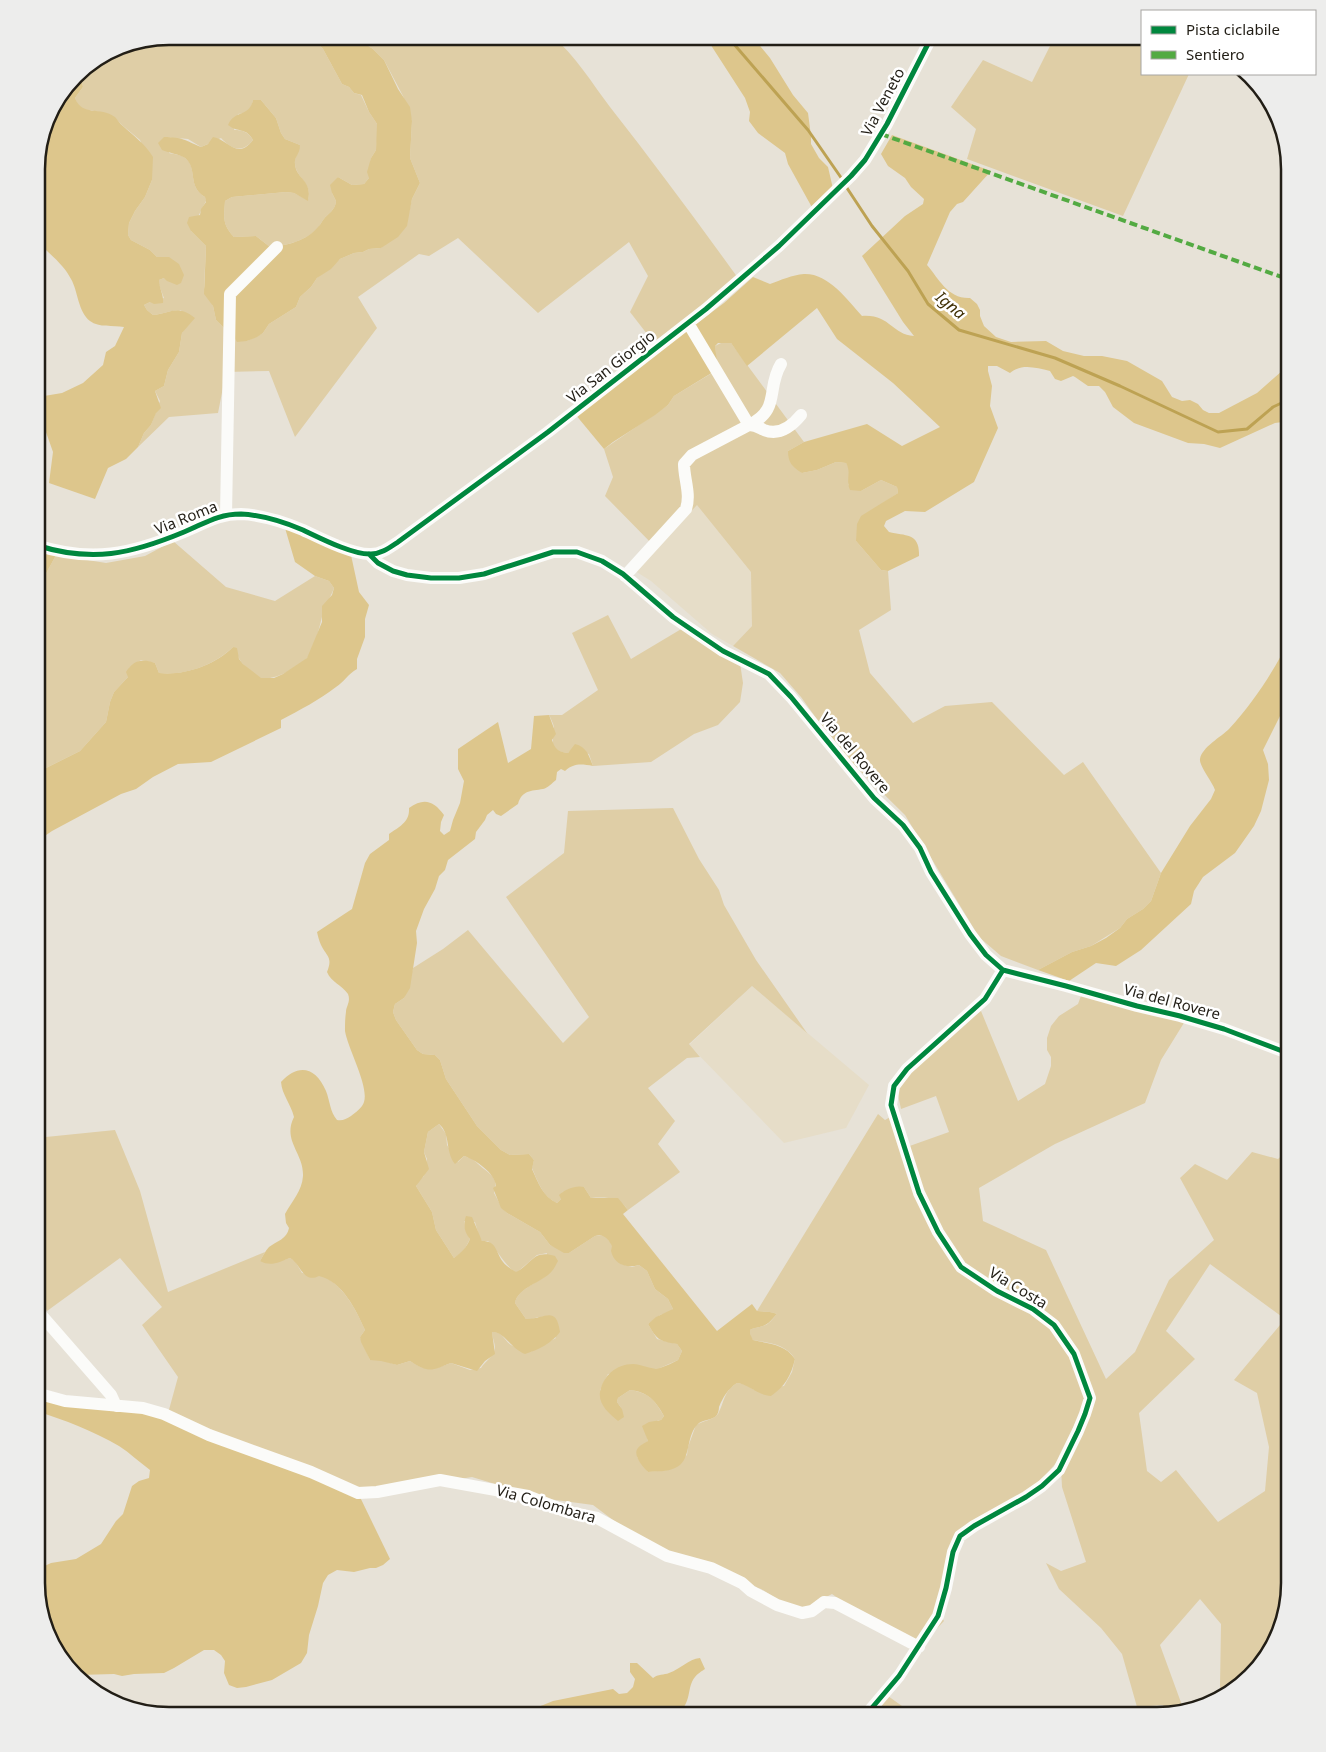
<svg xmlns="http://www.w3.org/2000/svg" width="1326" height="1752" font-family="'Noto Sans',sans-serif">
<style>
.built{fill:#e6ddc8}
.green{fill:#dfcea6;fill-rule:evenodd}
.forest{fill:#ddc68c}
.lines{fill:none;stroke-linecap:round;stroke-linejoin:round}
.stream{stroke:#bda253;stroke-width:3}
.minor{stroke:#fbfbf9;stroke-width:12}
.quiet{stroke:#53aa42;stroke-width:4;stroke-dasharray:8 4;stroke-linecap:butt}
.cycleway-casing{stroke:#fff;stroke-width:8}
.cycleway{stroke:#00873e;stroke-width:5}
.labels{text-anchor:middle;stroke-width:5;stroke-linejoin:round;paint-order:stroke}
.street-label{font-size:15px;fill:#221e16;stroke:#fff}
.water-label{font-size:16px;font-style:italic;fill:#403005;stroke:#fff}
.rim{fill:none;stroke:#221e16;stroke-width:2.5}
</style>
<rect width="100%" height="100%" fill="#e7e2d7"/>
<!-- built -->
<path class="built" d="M697,504L752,572V626L733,646L712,634L651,581L635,571Z
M752,986L869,1085L846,1128L784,1143L689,1045Z"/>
<!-- green -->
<path class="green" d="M169,36H307L315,40L323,49L342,84L349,87L354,93L361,95L369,112L377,124V140L376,150L371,158L369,178L364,184L352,185L338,177L332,193L336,201C335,211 328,213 323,220C321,223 320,225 318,228C307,240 286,246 270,247L256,236L234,237C222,224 224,218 225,201L232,197L286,192L294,193L308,200C313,183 296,178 295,164C294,158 298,151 300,145L285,139L281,133L276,118L261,100H253C251,110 248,113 238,114L234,130C243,130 248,132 253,140C242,154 231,149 221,138L201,147L188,139L167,137L169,153C174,154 181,155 185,158C198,167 187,187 205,197L206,201C200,211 197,221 191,231L206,246L204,287L213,306L216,320L225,329L247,341L263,333L269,324L296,307L300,297L311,287L317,278L340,259L354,253L363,252L369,249L381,248L409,212L412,199L420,183L410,158L412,121L403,96L384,60L373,49L353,36H552C576,56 591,82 610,107C654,163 696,220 738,278L654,343L630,312L648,276L629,242L538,313L458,238L429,256L419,254L358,297L377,328L295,437L269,371L226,372L218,413L169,417L138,447L144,433L151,425L160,401L155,391L164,386L168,370L179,352L182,333L187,325L181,310C171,310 163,314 153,315L147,310L144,305L150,302L164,298L159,285V280L164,278L169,257H157L150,250L131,240L128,235L129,223L135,211L145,197L152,180V169L140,140L122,125L114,117L91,110H83L77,104L75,98L83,87L80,71L81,69L118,46Z
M1055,36L1142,37V74H1189L1123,216L967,159L976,129L951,107L983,60L1032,82Z
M723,342L731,343L804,442L788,451L802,473L817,470L836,462L846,463L850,470L848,485L861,491L881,480L897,487L898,493L883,503L856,541L881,570L888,571L891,610L859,630L870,673L913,723L945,706L992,702L1064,775L1083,762L1161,873L1151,901L1143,909L1127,919L1120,928L1091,946L1072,952L1038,970L1001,956L979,937L905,815L839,750L801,697L780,673L733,646L752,626L751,572L697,505L656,548L605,496L613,477L604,449L668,405L674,396L717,370L715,346Z
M173,541L226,587L275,601L315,576L329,581L334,588C331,597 325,605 323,613C319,628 316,644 308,657C302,666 272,682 260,678C255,675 243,666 240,660C237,655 237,652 233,647C214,665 185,676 159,673L155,663L141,660L129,668L128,677L114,692L110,702L106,722L80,751L44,769L36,771V642C47,625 39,610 40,592C42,578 50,567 56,555L106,563L145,556Z
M608,615L631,659L688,625L740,663L743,683L740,702L718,725L694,734L651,762L593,766L589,754L571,750L568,753C547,751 554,740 554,727C553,723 551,719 549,715H562L598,690L572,633Z
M673,808L699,859L719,890L724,905L756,960L807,1033L752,986L689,1044L700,1057L687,1058L648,1088L675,1121L658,1144L680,1172L628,1210C619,1197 606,1197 591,1198L584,1187L562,1192L561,1199L557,1203C543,1197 538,1182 532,1168L534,1160L529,1154L510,1155L501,1150L477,1126L446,1079L440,1060L435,1055L423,1054L417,1050L396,1020L393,1012L395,1004L404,998L413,968L443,949L468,930L563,1043L589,1017L506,897L564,853L568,811Z
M1082,993L1187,1018L1161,1060L1145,1103L1055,1144L979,1188L983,1221L1046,1250L1106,1379L1135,1352L1169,1280L1214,1240L1180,1178L1195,1164L1227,1180L1252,1152L1278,1159L1290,1148V1584L1272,1649L1231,1694L1224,1696L1220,1687L1221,1624L1200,1599L1160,1645L1183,1708L1166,1713L1163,1705L1137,1707L1122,1654L1101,1628L1059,1589L1046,1563L1061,1571L1086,1562L1062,1487L1061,1468L1056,1463L1035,1487L963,1531L942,1618L944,1621L929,1637L912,1650L832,1594L803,1609L782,1602L761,1589L665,1559L593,1505L541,1498L472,1477L359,1495L167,1417L178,1377L142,1325L162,1307L120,1258L47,1311L36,1287V1138L115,1130L140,1191L168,1292L265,1252L260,1261L284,1260L290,1258L295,1261L302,1273C309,1274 319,1274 325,1277C345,1288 356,1310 365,1330L360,1337L370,1360H381L397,1365L410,1361C429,1373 433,1369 451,1363L470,1370L481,1368C485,1361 494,1357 495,1348C495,1343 492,1337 492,1332C502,1331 504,1340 511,1345C516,1348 524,1350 530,1352L556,1338L538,1317L532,1319H526L515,1303C517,1291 534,1284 544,1277L547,1253L537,1255L516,1273C503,1263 499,1252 488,1241H482L479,1236L475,1222L464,1221L465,1228L470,1239L463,1252L454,1258L436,1230L432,1212L416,1186L419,1180L424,1176L427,1159L424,1152L428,1132L439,1124L446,1134L447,1145L458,1162L464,1156C476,1160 475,1162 484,1169C494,1177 498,1180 494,1193L502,1208L507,1213L540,1232L550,1245L569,1253L595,1236L605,1235L618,1254L621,1264L632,1267L639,1265L647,1271L655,1289L668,1299L673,1309L670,1312L660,1315L648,1324L657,1339L677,1344L682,1351L678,1360L660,1368L608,1374L600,1390L622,1409L617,1402L618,1398L630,1390C649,1393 654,1399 664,1416L661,1420H658L646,1434L648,1441L637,1457L648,1472L667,1470L687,1455L688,1447L696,1425C702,1421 714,1420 718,1414C725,1401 723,1392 737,1383L747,1385L754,1390L784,1386L792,1372L795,1359C786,1344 769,1343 753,1340L749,1335L750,1330C755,1327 758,1328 763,1326C769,1325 773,1318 777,1314C771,1311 764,1312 757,1311L878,1114L885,1120L892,1116L904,1148L949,1132L936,1096L901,1109L898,1095L901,1082L967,1021L981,1011L1018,1101L1045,1084L1051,1066V1057L1047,1050V1038L1051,1026L1059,1016L1078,1004ZM1210,1264L1285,1319L1234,1380L1257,1393L1269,1447L1265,1491L1218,1522L1176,1470L1161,1482L1147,1471L1139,1413L1195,1359L1166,1331Z
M888,1696L916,1716H871Z"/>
<!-- forest -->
<path class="forest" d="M307,36H353L373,49L384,60L398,89L410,107L412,121L410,158L420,183L412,199L407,226L398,237L381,248L369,249L363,252L354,253L340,259L331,269L317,278L311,287L300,297L296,307L269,324L263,333L257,337L247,341L237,342L231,332L225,329L216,320L213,306L204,294L206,246L191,231L187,223L189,217L200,215L201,209L206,202L205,197C187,187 198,168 185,158C179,154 169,153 162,150L158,143L164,137C183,137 184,140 201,147L208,144L213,137C228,139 237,161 253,140C246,127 238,133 228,125C235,109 249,118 253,100H261L276,118L281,133L285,139L300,145C300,155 294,156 295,164C296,179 313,180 308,201L294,193L286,192L232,197L225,201C224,218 222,224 234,237L256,236L270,247C286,246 308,240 318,227C320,225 321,223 323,220C328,213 335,211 336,201L332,193L330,185L338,177L352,185L364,184L369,178L367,172L371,158L376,150L377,124L369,112L362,95L354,93L349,87L342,84L323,49L315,40Z
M705,36H752L770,58L793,95L808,113L811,136V144L819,158L828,167L834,193L814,211L788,164L785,153L758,133L749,121L750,112L745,98Z
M80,71L83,87L75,98C82,117 100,106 115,117C118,120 120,124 123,126C134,136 145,144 153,157L152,180L145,197L135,211L129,223L128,235L131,240L150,250L157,257H169L179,264L184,275L181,283L177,285L167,281L164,278L159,280C159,288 164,295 163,303L154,304L150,302L144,305L147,310L153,315C172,313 177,304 195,318L182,333L179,352L168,370L164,386L155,391L161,408L156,413L151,425L144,433L138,447L126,459L108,468L95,499L49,483L53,452L41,418L38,397L62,393L83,383L103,365L106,352L115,346L124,327C113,325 99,328 90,321C78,312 78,291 71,279C64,265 49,253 37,242V160L50,110Z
M892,135L991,171L963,202L957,204L950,212L927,265C939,279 948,299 970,298L977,304L980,310V316L984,326L996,337L1011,342L1046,341L1063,351L1084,356H1102L1127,361L1162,381L1172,397L1182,401L1190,400L1198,404L1203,410L1209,413H1219L1257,393L1290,364V421L1275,423L1220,448L1204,444L1188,443L1134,423L1113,407L1105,392L1099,386H1088L1075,377L1073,376L1061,381L1055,379L1050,371C1036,368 1022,363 1010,373L997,366H988V371L992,386L990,406L998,428L974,482L925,512L905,511L886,521L884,526L889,532C906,536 920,533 919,556L888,571L881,570L856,541L857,524L861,516L898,493L897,487L881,480L861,491L850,490C845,479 852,474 846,463L836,462L817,470L802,473C792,467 788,462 788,451L804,442L867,424L902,446L940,427L893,383L837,339L817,308L747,366L731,343H718L715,346L718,369L674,396L668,405L655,415L613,442L604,449L575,414L724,303L753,277L770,284C781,280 792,275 804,274C828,273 847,299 862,316C890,314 892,335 914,336L903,322L862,256L905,216L923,204L924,199L911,187L905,178L888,166L881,154Z
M285,528L351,555L359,592L369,605L365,619V637L357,659V669C348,674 344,682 336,687C319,700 300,710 281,720V728L211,762L178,764L153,777L136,789L121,794L52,831L36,842V771L44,769L80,751L106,722L110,702L114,692L128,677L126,672C133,660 143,658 155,663L159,673C184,676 215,665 233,647L237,648L239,659L243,664L261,678H274L283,674L307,658L322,622V606L332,595L334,588L329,581L315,576L295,562Z
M36,549L56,555C50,567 42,578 40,592C39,610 47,625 36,642Z
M1290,639V696L1263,750L1268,764L1269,780L1261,811L1254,826L1235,853L1203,877L1194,891L1191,904L1141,950L1116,966L1096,963L1069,981L1038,970L1072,952L1091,946L1106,938L1120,928L1127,919L1143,909L1151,901L1161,873L1190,826L1211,799L1215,790C1212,781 1199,766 1200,759C1202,747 1221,737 1229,729C1254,702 1273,672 1290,639Z
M549,715L556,734L552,740C555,749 558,752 568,753L575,744C587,747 589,756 593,766C581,764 574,763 565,771L561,769L557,772L556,780C552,783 548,788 543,789C531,791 522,790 518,804L501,816L496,814L493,810L487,815L485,820L476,832L475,839L448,860L445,870L439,876L435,889L424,909L416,931L417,943L410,988L404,998L395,1004L393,1012L396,1020L417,1050L423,1054L435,1055L440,1060L446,1079L477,1126L501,1150L510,1155L529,1154L534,1160L532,1169C538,1182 543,1197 557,1203L561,1199L559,1195C565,1189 576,1185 584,1187L591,1198H618L628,1210L623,1214L717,1331L752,1304L757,1311C764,1312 771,1311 777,1314C773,1318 769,1324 763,1326C758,1328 755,1327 750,1330V1334L753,1340C770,1344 785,1344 795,1359C791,1376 785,1386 771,1396C757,1395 750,1385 737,1383C728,1389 723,1397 719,1407C719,1410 718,1413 717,1415C712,1421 702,1419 697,1425C685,1438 692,1461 675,1468C667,1472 657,1471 648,1472C643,1467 632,1455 638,1448C640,1445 645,1443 648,1441L642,1426L649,1422L661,1420L664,1416C655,1400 648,1392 630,1390L618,1398L617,1402L622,1409L624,1417L618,1421C609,1414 598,1404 600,1392C603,1376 616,1364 633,1364C642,1364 650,1370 660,1368C666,1366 672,1363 678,1360L682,1351L677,1344C659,1341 657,1340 648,1324L656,1317L673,1309L668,1299L655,1289L647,1271L639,1265C626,1269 614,1264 611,1251L612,1246C608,1239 604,1233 595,1236L569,1253H564L550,1245L540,1232L507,1213L501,1208L493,1188L496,1186C495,1173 476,1160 464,1156L455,1164C445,1152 451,1134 439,1124L428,1132L424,1152L429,1169L416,1186L432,1212L436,1230L454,1258C462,1252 466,1248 470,1239C464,1232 463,1224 466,1216L472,1217L482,1241C497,1241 495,1251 503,1262C506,1266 511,1269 516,1272C532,1264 533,1249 555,1256L558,1261C556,1264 555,1268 552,1271C542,1283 518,1287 515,1303L526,1319C544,1320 556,1304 560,1332C552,1343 538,1350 525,1354C511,1349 504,1331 492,1332L495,1354L485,1361L477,1371L451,1363C432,1370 430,1374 410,1361L397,1365L381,1361L370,1360L361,1342L360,1337L365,1330C356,1310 342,1281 319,1276C303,1284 301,1264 290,1258C279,1262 271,1267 260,1261C263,1256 265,1251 269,1247C277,1241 287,1239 289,1228L286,1223L285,1214C292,1201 302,1191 303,1176C304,1153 282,1141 294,1117C291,1104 282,1095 281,1082C298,1063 316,1067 326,1091C330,1101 330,1112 337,1120C343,1121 346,1119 351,1116C356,1112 362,1108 364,1102C369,1086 348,1049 345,1031C345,1026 345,1018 346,1012C346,1006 351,1002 348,994C342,985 331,982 327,972C333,957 327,957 321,945C319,941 318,936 317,932L352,909L365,863L370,854L389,840V834C399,827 410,822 409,808C424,797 434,801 444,815L441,822L440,831L444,835L450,831L453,820L460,803L464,781L458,769V749L498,722L508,763L531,749L534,716Z
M36,1393L153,1412L359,1495L390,1559L383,1565L376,1568H370L354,1572L337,1570L328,1575L323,1583L318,1606L309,1635L307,1653L301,1663L272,1680L246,1687L237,1688L229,1685L224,1673L225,1661L221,1655L214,1650H204L174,1668L164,1673L134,1674L122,1676L114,1674L78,1675L58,1657L36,1583V1570L51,1563L76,1559L101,1544L116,1521L123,1514L132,1486L139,1481L149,1478L150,1470C139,1462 130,1453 119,1446C93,1431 65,1420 36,1411Z
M700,1658L705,1669C702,1671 697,1674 695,1677C686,1688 693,1702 676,1716H516L553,1701L613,1689L619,1694L627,1693L633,1687L635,1679L630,1672V1663H637L653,1678C658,1674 664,1675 669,1673C681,1669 688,1659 700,1658Z"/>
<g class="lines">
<!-- stream -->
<path class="stream" d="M727,36L808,130L842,179
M845,185L872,226L908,271L928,304L959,330L1055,358L1120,386L1218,432L1247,429L1273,407L1290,399"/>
<!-- minor -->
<path class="minor" d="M749,425C781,410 766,388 781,364
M749,425C756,425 758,427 764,430C779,436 792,426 801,415
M226,515L230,294L277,247
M36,545C92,563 131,554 184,532C204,524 217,514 241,514C261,515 284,522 303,530C320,538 353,555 371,554C381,554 389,548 398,542L548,432L706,309L779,246L851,176L865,160L887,124L932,36
M369,554L378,563L393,571L407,575L431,578H459L484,574L553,552H577L602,561L623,574L673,617L723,651L769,674L791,697L874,798L903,825L920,848L931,872L970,934L986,955L1003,970L1066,986L1137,1006L1180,1016L1224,1029L1290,1054
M625,576L686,509C691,494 684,479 684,464L692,455L749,425L688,323
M36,1309L111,1395L116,1406
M36,1393L65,1401L143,1408L164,1414L209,1435L311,1472L358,1493L377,1492L440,1480L528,1496L568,1512L597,1518L667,1556L711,1568L742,1583L751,1591L777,1605L802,1613L812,1611L824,1602L835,1603L919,1647
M865,1716L899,1676L938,1616L946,1588L953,1552L960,1536L974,1526L1026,1497L1042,1486L1059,1470L1078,1431L1085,1414L1090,1398L1074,1354L1054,1325L1033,1309L997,1291L961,1267L938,1232L919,1193L891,1105L894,1086L907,1069L985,999L1003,970"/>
<!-- quiet -->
<path class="quiet" d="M881,134L1290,280"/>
<!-- cycleway casing -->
<g class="cycleway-casing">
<path id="cycleway" d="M36,545C92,563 131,554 184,532C204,524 217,514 241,514C261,515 284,522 303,530C320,538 353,555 371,554C381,554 389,548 398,542L548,432L706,309L779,246L851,176L865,160L887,124L932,36
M369,554L378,563L393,571L407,575L431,578H459L484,574L553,552H577L602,561L623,574L673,617L723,651L769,674L791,697L874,798L903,825L920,848L931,872L970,934L986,955L1003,970L1066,986L1137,1006L1180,1016L1224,1029L1290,1054
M865,1716L899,1676L938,1616L946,1588L953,1552L960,1536L974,1526L1026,1497L1042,1486L1059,1470L1078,1431L1085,1414L1090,1398L1074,1354L1054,1325L1033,1309L997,1291L961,1267L938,1232L919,1193L891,1105L894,1086L907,1069L985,999L1003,970"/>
</g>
<!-- cycleway -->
<use href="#cycleway" class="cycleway"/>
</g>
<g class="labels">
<!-- street labels -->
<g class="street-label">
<text transform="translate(883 102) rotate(-62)" y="5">Via Veneto</text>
<text transform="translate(611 367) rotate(-38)" y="5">Via San Giorgio</text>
<text transform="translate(186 518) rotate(-22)" y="5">Via Roma</text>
<text transform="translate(855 753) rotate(50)" y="5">Via del Rovere</text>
<text transform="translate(1172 1002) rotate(15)" y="5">Via del Rovere</text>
<text transform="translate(1018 1288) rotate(31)" y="5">Via Costa</text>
<text transform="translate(546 1504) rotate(16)" y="5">Via Colombara</text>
</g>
<!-- water labels -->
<g class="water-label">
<text transform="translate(951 305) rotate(40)" y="6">Igna</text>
</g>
</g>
<!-- crop -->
<path d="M0 0H1326V1752H0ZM169 45H1157A124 124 0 0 1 1281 169V1583A124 124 0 0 1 1157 1707H169A124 124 0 0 1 45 1583V169A124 124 0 0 1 169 45Z" fill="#ededec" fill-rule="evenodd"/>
<path class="rim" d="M169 45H1157A124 124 0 0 1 1281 169V1583A124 124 0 0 1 1157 1707H169A124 124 0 0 1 45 1583V169A124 124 0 0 1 169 45Z"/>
<!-- legend -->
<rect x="1141" y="10" width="175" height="65" fill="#ffffff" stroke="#a7a5a2"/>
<rect x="1151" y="26" width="25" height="8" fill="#00873e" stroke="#a7a5a2"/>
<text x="1186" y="35" font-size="15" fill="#221e16">Pista ciclabile</text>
<rect x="1151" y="51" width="25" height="8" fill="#53aa42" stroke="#a7a5a2"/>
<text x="1186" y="60" font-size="15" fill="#221e16">Sentiero</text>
</svg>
